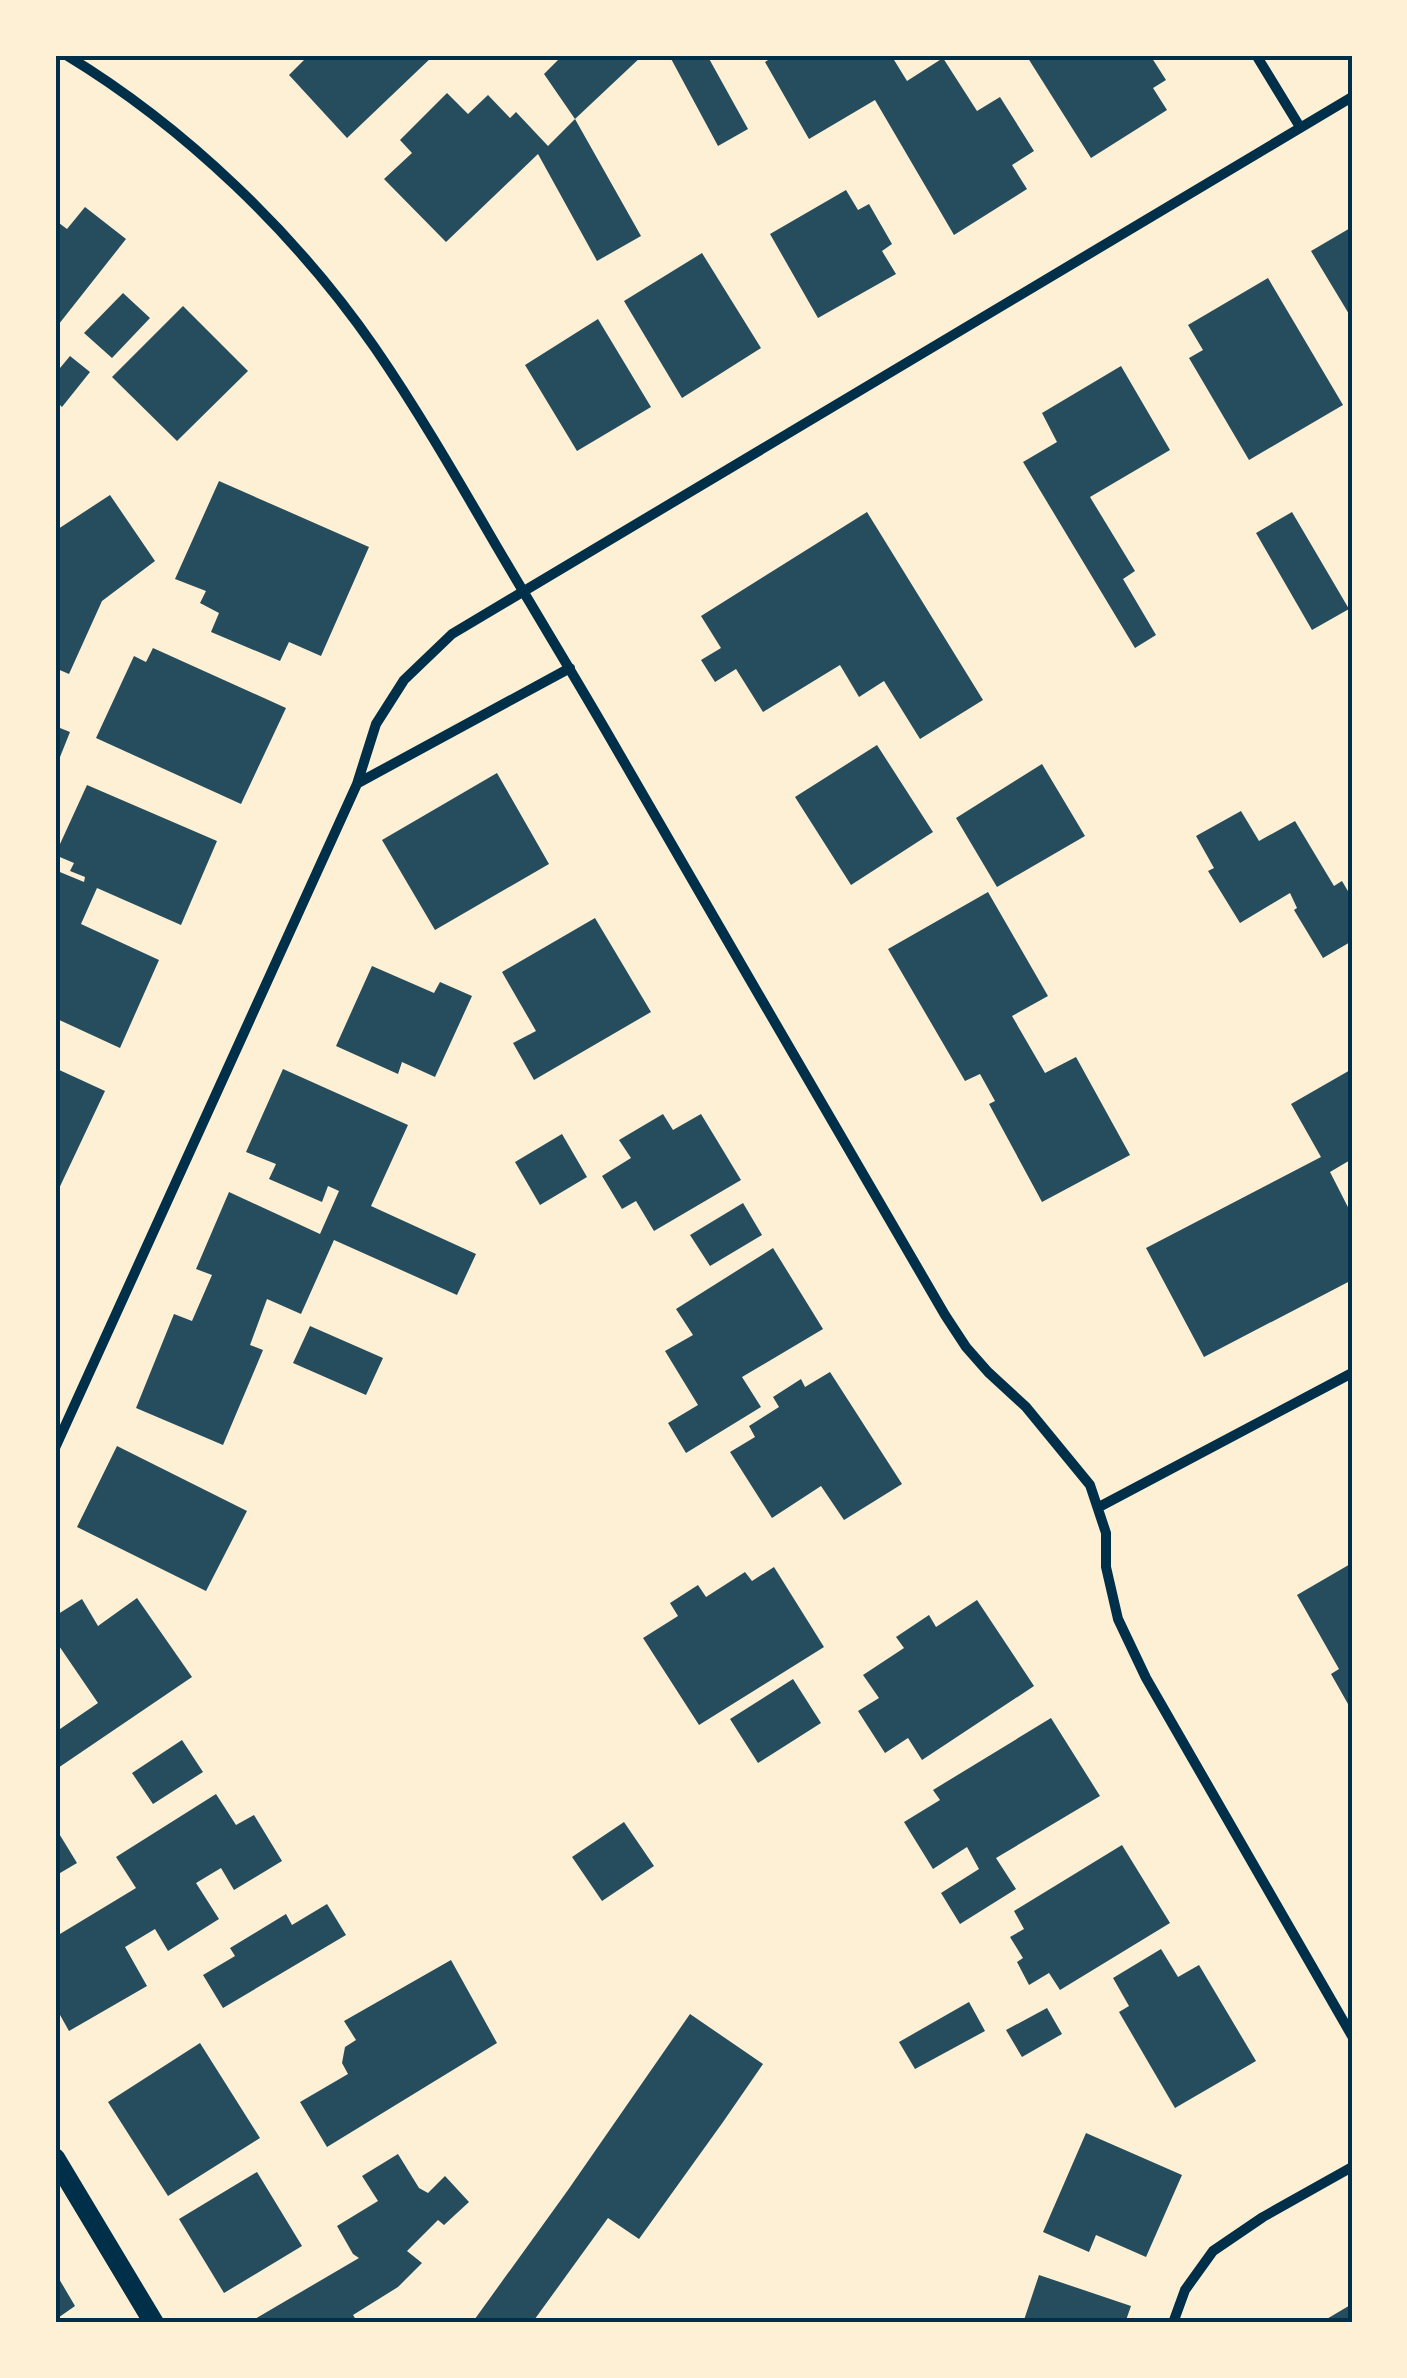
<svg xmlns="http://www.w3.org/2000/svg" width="1407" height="2378" font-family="'Roboto Condensed',sans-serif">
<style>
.building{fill:#264d5e}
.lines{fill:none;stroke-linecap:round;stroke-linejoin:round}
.minor{stroke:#003049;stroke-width:10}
.secondary{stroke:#003049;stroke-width:20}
.neatline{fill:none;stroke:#003049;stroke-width:4}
</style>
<rect width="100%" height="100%" fill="#fdf0d5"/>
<!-- building -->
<path class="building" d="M309,55H434L347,138L289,75Z
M563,55H643L575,119L641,236L597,261L538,154L446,242L384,179L412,153L400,140L447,93L468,114L488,95L510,118L516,112L548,146L575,119L544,74Z
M669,55H707L748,129L718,146Z
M776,55H891L907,81L943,58L977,111L1000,97L1034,151L1012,165L1027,189L954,235L875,100L809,139L765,62Z
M1026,55H1150L1166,80L1153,88L1167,110L1091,158Z
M846,190L858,210L869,204L892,244L882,251L896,274L818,318L770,234Z
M85,207L126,239L55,329V220L67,229Z
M1352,227V319L1311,251Z
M702,253L761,348L682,398L624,301Z
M1268,278L1343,405L1249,460L1189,358L1203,350L1188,325Z
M123,293L150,318L112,358L84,333Z
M183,306L248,371L177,441L112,377Z
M598,319L651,407L577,451L525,365Z
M70,356L90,372L62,407L55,400V374Z
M1121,366L1170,450L1090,497L1135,571L1123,579L1156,635L1135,648L1023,462L1057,442L1042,413Z
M219,481L369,547L321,656L289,642L280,661L211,632L219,613L200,603L206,591L175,579Z
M110,495L155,561L102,601L69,674L55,668V531Z
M867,512L983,700L920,739L884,681L859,697L840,665L763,712L736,669L715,682L701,660L721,648L701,616Z
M1292,512L1349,609L1312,630L1256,533Z
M153,648L286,708L241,804L96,738L134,656L146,662Z
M55,726L70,732L58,762L55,760Z
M877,745L933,832L851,885L795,797Z
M1042,764L1085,836L997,887L956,818Z
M497,773L549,864L435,930L382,840Z
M87,785L217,841L181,925L97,888L81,924L159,960L120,1048L55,1018V870L84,882L85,877L70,871L74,863L55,855Z
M1241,811L1259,841L1295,821L1334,886L1342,881L1352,898V941L1323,958L1294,910L1297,908L1290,893L1240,923L1208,871L1214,868L1196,836Z
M988,892L1048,996L1012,1016L1045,1073L1076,1057L1130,1155L1042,1202L989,1104L995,1101L980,1074L965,1081L888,949Z
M595,918L651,1012L534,1080L513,1043L536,1031L502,972Z
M372,966L434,993L440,982L472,996L435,1077L402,1062L398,1074L336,1046Z
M55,1068L105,1091L55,1197Z
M283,1069L408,1125L371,1206L476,1254L457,1295L334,1240L301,1314L267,1299L250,1345L263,1350L223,1445L136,1408L174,1314L192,1321L212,1275L196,1269L229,1192L320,1234L339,1191L328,1186L322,1202L269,1179L276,1164L246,1152Z
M1352,1069V1159L1330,1172L1352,1215V1280L1204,1357L1146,1248L1321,1157L1291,1104Z
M663,1114L673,1130L701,1114L741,1180L654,1231L636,1201L622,1209L602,1176L631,1158L619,1140Z
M562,1134L587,1177L540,1205L515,1162Z
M743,1203L762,1235L710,1266L690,1235Z
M773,1248L823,1329L742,1377L761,1407L686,1453L668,1423L698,1405L665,1351L693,1335L676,1309Z
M310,1326L383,1358L366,1395L293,1363Z
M830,1372L902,1484L844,1520L821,1486L772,1518L730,1452L755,1437L749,1426L779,1407L773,1397L801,1379L805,1387Z
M117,1446L247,1511L206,1591L77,1527Z
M1352,1563V1711L1331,1674L1339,1669L1297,1595Z
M774,1567L824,1647L699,1725L643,1638L678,1616L670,1603L698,1585L706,1597L745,1572L752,1581Z
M137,1598L192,1677L55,1770V1720L60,1729L98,1703L55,1640V1616L82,1599L98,1626Z
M977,1600L1034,1686L922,1760L908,1738L885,1753L858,1711L879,1698L863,1675L904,1648L896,1637L929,1615L936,1627Z
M793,1679L821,1723L758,1763L730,1719Z
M1051,1718L1100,1796L996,1858L1016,1889L960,1924L941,1893L979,1869L967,1847L933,1869L904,1822L940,1800L933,1790Z
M182,1740L203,1772L153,1804L132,1773Z
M216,1794L236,1825L254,1815L282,1861L234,1890L221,1868L196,1883L219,1919L168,1951L155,1929L125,1947L147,1986L69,2031L55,2006V1937L136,1888L116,1857Z
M624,1822L654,1866L602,1901L572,1857Z
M55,1827L77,1863L55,1876Z
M1122,1845L1170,1923L1060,1990L1049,1973L1029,1985L1017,1962L1023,1958L1010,1937L1024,1929L1014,1911Z
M327,1904L346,1935L223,2008L203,1975L235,1956L230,1948L286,1914L292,1925Z
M1161,1949L1178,1977L1199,1965L1256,2061L1175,2108L1119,2012L1129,2006L1113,1978Z
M451,1960L497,2043L327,2147L300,2102L348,2074L342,2063L345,2047L356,2040L344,2021Z
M969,2002L985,2031L915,2069L899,2042Z
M1047,2008L1062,2034L1022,2057L1006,2030Z
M690,2014L763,2064L723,2122L639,2239L608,2218L532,2323H472L568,2190Z
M200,2043L260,2138L168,2196L108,2102Z
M1086,2133L1182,2175L1146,2257L1096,2235L1089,2252L1043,2232Z
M398,2154L419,2188L428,2193L445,2176L469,2202L444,2225L438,2220L407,2251L422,2263L398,2287L353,2315L358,2323H248L359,2258L353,2254L337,2226L378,2201L362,2176Z
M257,2172L302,2246L224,2293L179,2219Z
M55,2272L75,2306L55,2320Z
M1039,2275L1131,2306L1125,2323H1023Z
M1352,2304V2323H1320Z"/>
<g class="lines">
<!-- minor -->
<path class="minor" d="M66,55C185,127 296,234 375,348C419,412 458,480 497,547C538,617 580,685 620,755C728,942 836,1128 945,1315L966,1347L988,1372L1026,1407L1090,1485L1106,1533V1567L1118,1619L1146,1678L1352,2036
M1256,55L1300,127
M358,783L570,668
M55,1448L357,784L376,724L404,680L452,634L1352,97
M1099,1507L1352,1373
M1173,2323L1185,2290L1213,2251L1263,2217L1352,2167"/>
<!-- secondary -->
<path class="secondary" d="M55,2158L154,2323"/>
</g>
<!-- border -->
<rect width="1407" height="2378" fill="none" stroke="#fdf0d5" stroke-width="115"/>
<rect x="58" y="58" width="1292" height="2262" class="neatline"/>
</svg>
